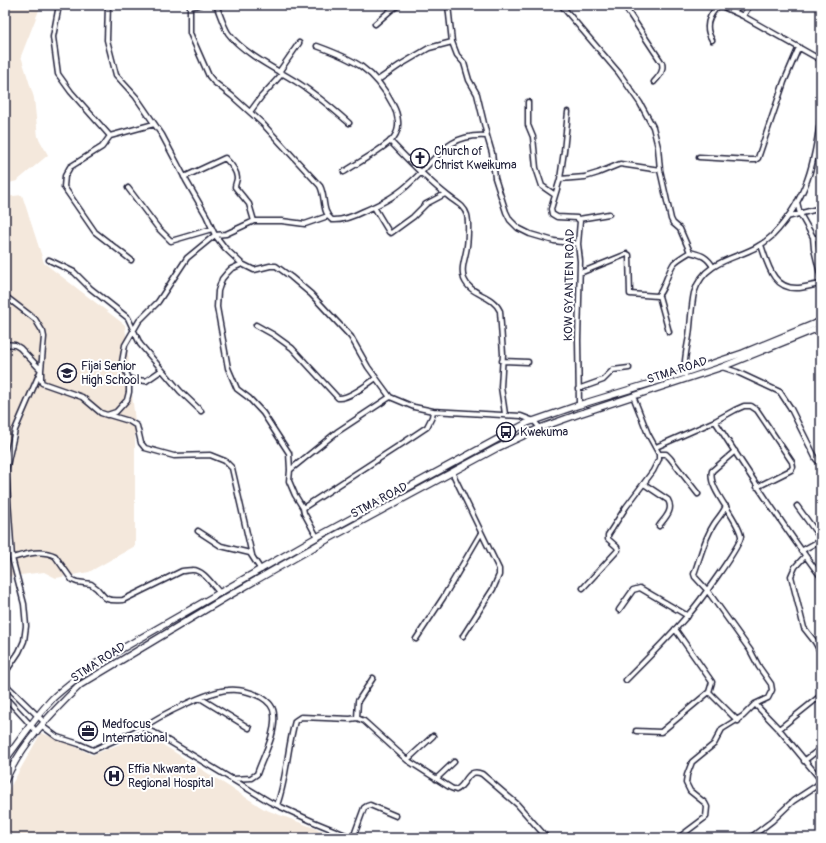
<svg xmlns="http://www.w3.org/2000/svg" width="826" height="843" font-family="Pangolin,sans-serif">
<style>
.built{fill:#f4e8dc}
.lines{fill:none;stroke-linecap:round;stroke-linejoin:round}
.minor-casing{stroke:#22223b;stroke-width:7}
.major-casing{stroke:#22223b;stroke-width:8}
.minor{stroke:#fff;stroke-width:4}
.major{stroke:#fff;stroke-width:5.5}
.labels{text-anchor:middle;stroke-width:4;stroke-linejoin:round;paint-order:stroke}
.poi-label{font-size:12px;fill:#22223b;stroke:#fff;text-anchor:start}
.street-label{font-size:12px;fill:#22223b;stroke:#fff}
</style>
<rect width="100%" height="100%" fill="#fff"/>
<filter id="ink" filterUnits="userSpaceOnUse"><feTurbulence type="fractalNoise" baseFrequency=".025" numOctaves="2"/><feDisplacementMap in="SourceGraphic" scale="8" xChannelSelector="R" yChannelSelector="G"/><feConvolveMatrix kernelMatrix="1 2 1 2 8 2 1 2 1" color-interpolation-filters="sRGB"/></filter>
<g filter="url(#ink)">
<!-- built -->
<path class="built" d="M5,5H41L21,56L34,98L38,137L48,155L17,181L5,184Z
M22,195L44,263L125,325L135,422V546L89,572L56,578L44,572L5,577V197Z
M41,733L68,743L92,755L146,734L264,809L341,838H5V796Z"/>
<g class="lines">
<!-- minor casing -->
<g class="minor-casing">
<path id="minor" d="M59,5L53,37L58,74L71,92L110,136L154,124
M108,5L107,40L116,75L136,97L162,135L187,182L206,215L215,235L225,248L242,264L254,270L270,266H276L291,277L311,294L351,337L368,367L390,397
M190,5V33L209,76L214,82L232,96L262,123L320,186C326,197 321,211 332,220C343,221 354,216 364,211C381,204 398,195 411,182C437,159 447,133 487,136
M216,5C220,14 223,25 228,33C241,51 271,67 290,78C311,90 331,107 349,123
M448,5L452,42L457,55L464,63L469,80L477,94L487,136L492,153L495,178L506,212L510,220L518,228L530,234L554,241L578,244
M561,5L619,73L640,103L653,127L658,147L660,170L620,164L598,173L585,177L560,179L551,209L552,214L557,217L577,218L580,221L578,244L580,261L578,340L579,405
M625,5L627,10L662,63C664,72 659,76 654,82
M719,5L743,16
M750,5L743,16L821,60
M190,7L199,5
M375,24L391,10L399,5
M712,40C704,27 708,16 719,5
M317,46C353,59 375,69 393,105C398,114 401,128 394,137C389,146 354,165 344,172
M279,72L299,43
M378,80L400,65L429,48L452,42
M528,102V125L533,137L536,168L542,186L555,195
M250,112L261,97L282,74
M110,136L102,147L70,167L65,176L64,187L95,232L131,260
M390,141C408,160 427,180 448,196C455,202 464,205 467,215C469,223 468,243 466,252C464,262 461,269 464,279C471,296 492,294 500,311L503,354L501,387L505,414
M699,157L750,160H755L758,158L784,82L799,47
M660,170L671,219L673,223L680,229L690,252C701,255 707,256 713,267
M560,179L564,151L568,112
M128,188L158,228L171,241L212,229
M797,202L800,214L813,237L821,240
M374,207L389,232L391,233L413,217L426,204L445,194
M787,217L821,208
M579,219L609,214
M254,221H282L305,224L328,216
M813,237L814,249L821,278
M761,245C768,265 773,290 799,288C806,287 814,285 821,284
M49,260L74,272L90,288L128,318L140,344L180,391L201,411
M242,264L231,269L227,273L222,279L218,291L217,307L228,368L237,389L249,398L263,413L289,453L290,470L289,481L295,495L303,508L304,513L317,537
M580,273L627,254L629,255L630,294L657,296C663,293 668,271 674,263C678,259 685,255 690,252
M5,296L35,319L43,332L44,337L41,370L15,430L6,470L12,558L24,604L26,626L24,641L19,652L5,673
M659,296L669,332
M256,325L274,335L292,348L338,398C349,399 368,384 376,378
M5,344L15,345L20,348L41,370V380L42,383L82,397L101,413L107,415L116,412L127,400L129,392V379L122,362L125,345L139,321L158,302L187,258L215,235L226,234L254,221L249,204L235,187C235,184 237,181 237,178C237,171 230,163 225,158L184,177
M502,361L528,362
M722,367L737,372L780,392L790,407L816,459L821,464
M685,375C683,363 687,348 689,336C691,322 691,307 694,293C697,283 704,273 713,267C733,254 753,254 772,236C807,200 815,162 821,114
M129,379L146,381L162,370
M578,389L603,380L613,370L629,368
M109,415L129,421L137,426L141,443L145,448L174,456L210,455L225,461L232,468L252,555
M715,421C749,474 783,526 821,577
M656,447L715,421L735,410L744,406H751L757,410L792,462L793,467L791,470L757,487
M659,454H666L670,458L698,494
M290,470L337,432L390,397L414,407L433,411
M452,472L499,569V575L493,589L463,636
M644,484L668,500C674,510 665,518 659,526
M797,506L821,539
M303,508L403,443L427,427L432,417L433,411L521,416L534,421L540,428
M198,531L221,546L250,553L261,570
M801,551L821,540
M805,556L795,567L791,576L804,628L815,642L821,653
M12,558C26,554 41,549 55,556L72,580L77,582L91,584C107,594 98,602 123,600L182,571C185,571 189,570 192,570C203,569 213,586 220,593
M583,588L618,550L617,547L608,539V535L626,507L653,471L659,459V454L648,434L633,396
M619,610L633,590L640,588L688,616
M416,639L443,598L481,533
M626,680C647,659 668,638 687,616C696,607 742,544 741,536C737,516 707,489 712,471L735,451
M5,684L44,722
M709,692L738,721
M5,697L37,732
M200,698L249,728
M755,704L779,729L821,780
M357,718L358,701L373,678
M42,726L57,737L79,744L93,750L142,728L157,734L270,802L314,822L353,838
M142,728C159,716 208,691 228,690C239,689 251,692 261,697C268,701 274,706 274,715C276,735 263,756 257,774L251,778L233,779
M779,729L819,697
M636,731L661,732L709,692L712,682L675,629
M407,760L433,736
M804,761L821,748
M436,779L454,762
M277,805C287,778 287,749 295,721L301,717L350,719L357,718L364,721L407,760L451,788L456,790C467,785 467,767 482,774L517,804L547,838
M353,838L364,808L367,806L370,805L396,816
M678,838L706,817L707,807L705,803L690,791L686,783L687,775L692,762L714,744L722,729L743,716L755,704L768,698L772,690L771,684L759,667L750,650L707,590L695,577L694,574C700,558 704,539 714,524C718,518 723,513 726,506
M750,838L772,821L793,801L816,786L821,781"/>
</g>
<!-- major casing -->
<g class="major-casing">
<path id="major" d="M5,760C21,739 35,717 53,698C67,685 82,674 97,663L317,537L527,423L579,405L684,373L743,353L821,321
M5,781C21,745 51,713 80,685L225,598L321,543L497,448L540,428L579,414L722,367L821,327"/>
</g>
<!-- minor -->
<use href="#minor" class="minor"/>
<!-- major -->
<use href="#major" class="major"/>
</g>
</g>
<!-- icons -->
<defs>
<g id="church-ring" transform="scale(1)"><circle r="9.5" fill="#fff" stroke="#22223b" stroke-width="1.5"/><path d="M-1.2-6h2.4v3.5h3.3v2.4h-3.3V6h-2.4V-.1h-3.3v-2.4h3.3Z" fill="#22223b"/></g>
<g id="school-ring" transform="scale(1)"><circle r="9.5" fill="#fff" stroke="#22223b" stroke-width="1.5"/><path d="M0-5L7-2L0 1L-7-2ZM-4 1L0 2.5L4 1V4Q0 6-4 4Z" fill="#22223b"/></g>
<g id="bus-ring" transform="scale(1)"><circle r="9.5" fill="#fff" stroke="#22223b" stroke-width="1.5"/><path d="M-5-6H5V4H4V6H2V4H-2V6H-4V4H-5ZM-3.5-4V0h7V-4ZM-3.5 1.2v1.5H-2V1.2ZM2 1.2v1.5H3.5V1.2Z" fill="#22223b"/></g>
<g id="office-ring" transform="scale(1)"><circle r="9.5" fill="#fff" stroke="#22223b" stroke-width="1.5"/><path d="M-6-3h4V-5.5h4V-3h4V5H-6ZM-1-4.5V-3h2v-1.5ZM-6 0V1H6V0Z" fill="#22223b"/></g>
<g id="hospital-ring" transform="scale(1)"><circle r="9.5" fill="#fff" stroke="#22223b" stroke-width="1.5"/><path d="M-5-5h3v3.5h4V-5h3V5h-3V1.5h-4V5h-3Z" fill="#22223b"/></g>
</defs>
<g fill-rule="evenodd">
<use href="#church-ring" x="420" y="158"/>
<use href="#school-ring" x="67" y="373"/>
<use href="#bus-ring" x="506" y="432"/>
<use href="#office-ring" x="88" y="731"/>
<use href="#hospital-ring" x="114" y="776"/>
</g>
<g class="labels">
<!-- poi labels -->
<g class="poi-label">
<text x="434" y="155">Church of<tspan x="434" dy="14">Christ Kweikuma</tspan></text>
<text x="81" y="370">Fijai Senior<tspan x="81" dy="14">High School</tspan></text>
<text x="520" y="436">Kwekuma</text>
<text x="102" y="728">Medfocus<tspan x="102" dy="14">International</tspan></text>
<text x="128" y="773">Effia Nkwanta<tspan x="128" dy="14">Regional Hospital</tspan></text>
</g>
<!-- street labels -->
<g class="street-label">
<text transform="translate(569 285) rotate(-89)" y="4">KOW GYANTEN ROAD</text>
<text transform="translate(677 370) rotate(-18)" y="4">STMA ROAD</text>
<text transform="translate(379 500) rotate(-28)" y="4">STMA ROAD</text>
<text transform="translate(98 662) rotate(-33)" y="4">STMA ROAD</text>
</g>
</g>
<!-- margin -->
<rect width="826" height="843" fill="none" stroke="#fff" stroke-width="20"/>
<rect x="10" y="10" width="806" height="823" fill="none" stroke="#22223b" stroke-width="1.5" filter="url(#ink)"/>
</svg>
